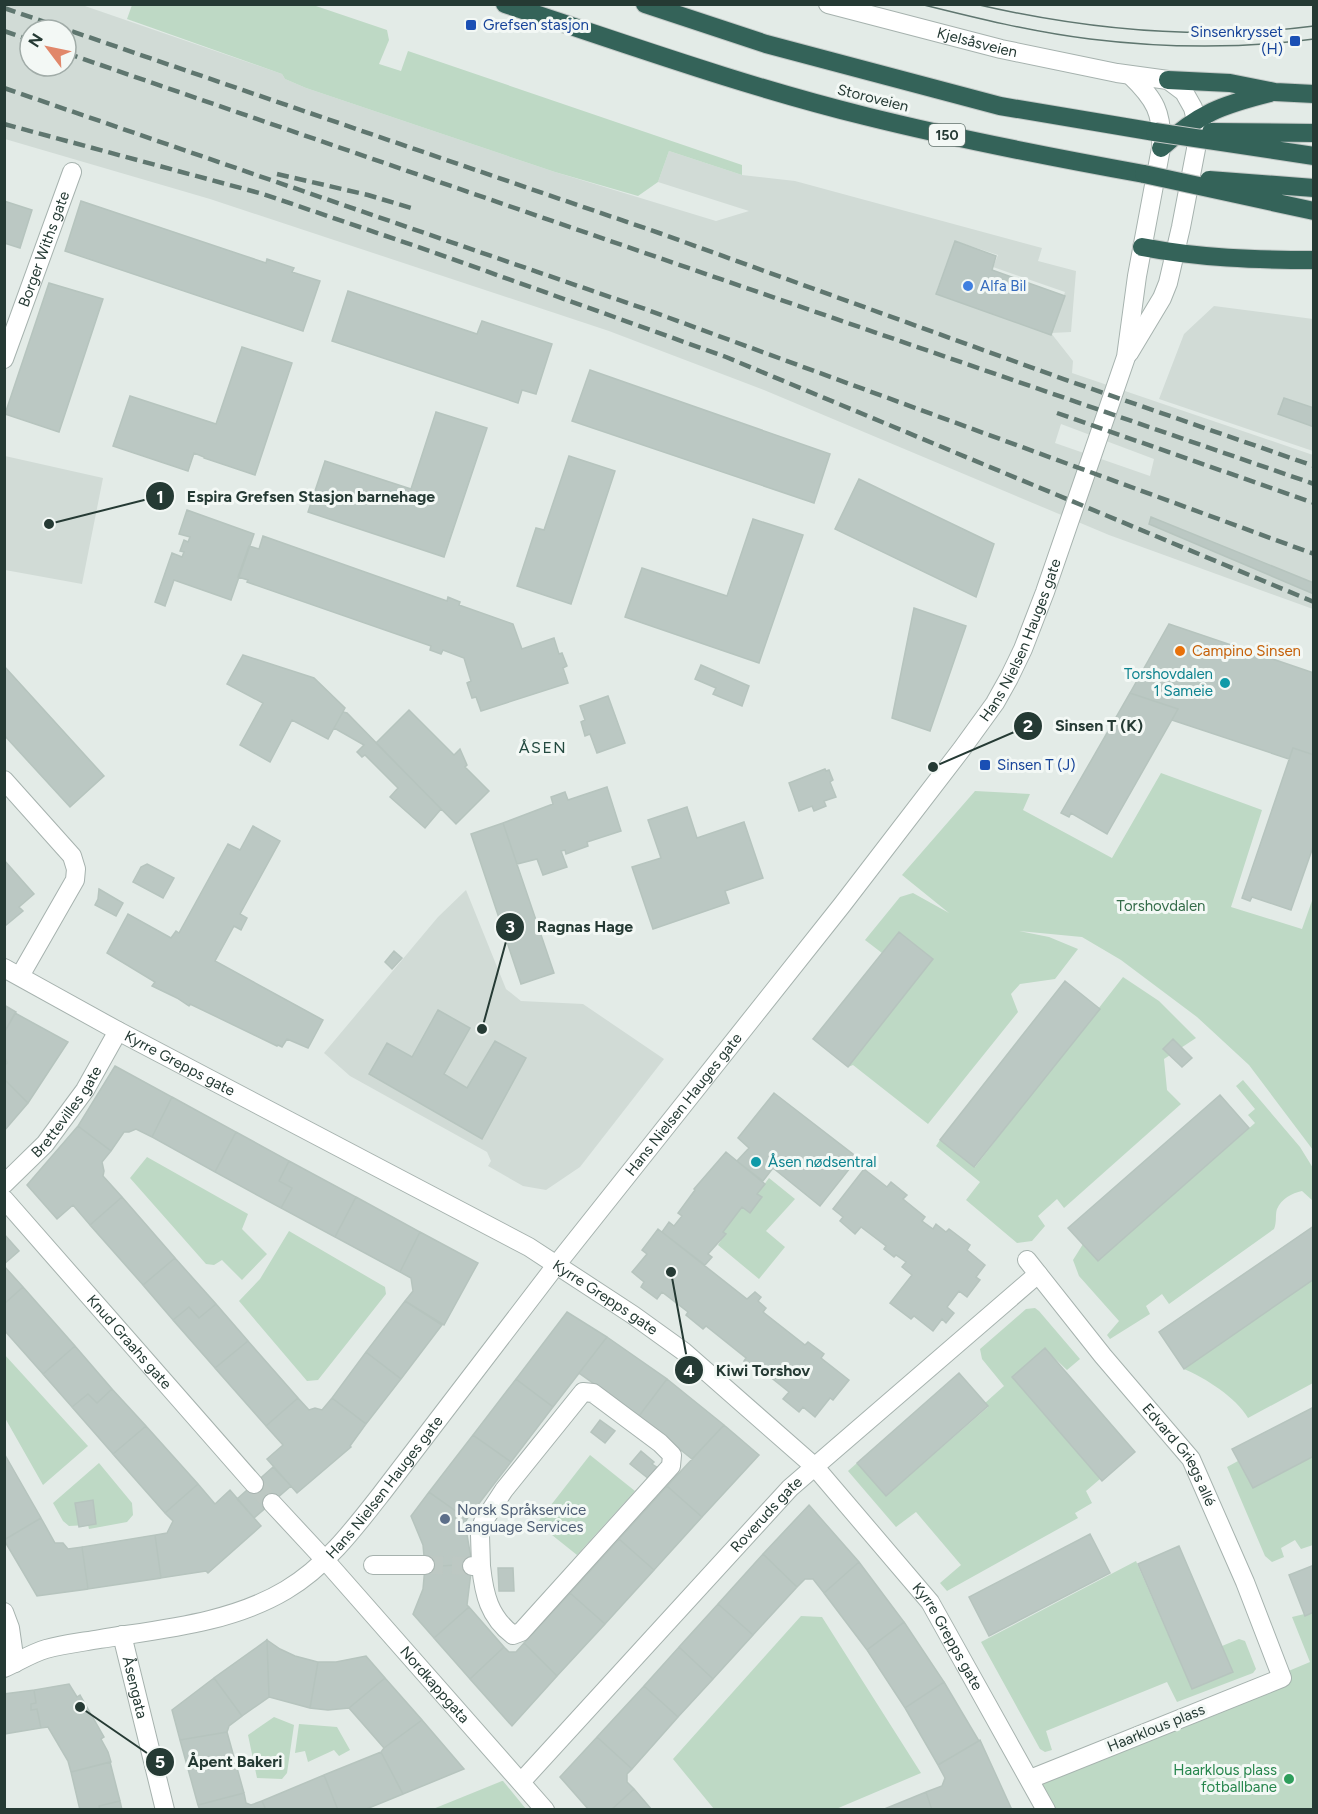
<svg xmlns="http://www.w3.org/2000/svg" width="1318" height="1814" font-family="Figtree,sans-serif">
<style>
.built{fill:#d1dbd6;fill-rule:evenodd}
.green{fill:#bed9c5}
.building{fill:#bbc8c3;stroke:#b6c4be;stroke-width:1.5}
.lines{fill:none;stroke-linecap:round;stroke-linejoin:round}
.minor-tunnel{stroke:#bdc8c3;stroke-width:18;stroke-dasharray:18 9;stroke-linecap:butt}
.minor-casing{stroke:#a6b2ae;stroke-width:20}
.highway-casing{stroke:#c2c8c6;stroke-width:20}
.minor{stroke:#fff;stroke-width:18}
.highway{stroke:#346359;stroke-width:18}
.tram{stroke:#5f766f;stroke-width:1.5}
.rail{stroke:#5f766f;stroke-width:4.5;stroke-dasharray:12 6;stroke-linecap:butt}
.highway-bridge-casing{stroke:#c2c8c6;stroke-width:20;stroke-linecap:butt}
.highway-bridge{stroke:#346359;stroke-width:18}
.transit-dot{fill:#1a4fb4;stroke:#f3f8f5;stroke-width:2}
.shop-dot{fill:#3f7fe0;stroke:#f3f8f5;stroke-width:2}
.food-dot{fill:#e8710a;stroke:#f3f8f5;stroke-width:2}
.culture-dot{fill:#0f9aa8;stroke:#f3f8f5;stroke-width:2}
.service-dot{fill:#5c6f8a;stroke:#f3f8f5;stroke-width:2}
.leisure-dot{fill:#2e9e5b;stroke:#f3f8f5;stroke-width:2}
.labels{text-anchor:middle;stroke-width:6;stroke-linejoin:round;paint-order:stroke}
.shield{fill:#f3f8f5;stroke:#63736e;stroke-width:1.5}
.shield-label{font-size:14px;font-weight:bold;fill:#253a34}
.transit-label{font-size:15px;fill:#164399;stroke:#f3f8f5;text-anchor:start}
.street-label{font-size:15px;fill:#253a34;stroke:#f3f8f5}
.shop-label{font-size:15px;fill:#366cbe;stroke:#f3f8f5;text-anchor:start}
.food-label{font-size:15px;fill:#c56008;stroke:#f3f8f5;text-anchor:start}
.culture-label{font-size:15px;fill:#0d838f;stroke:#f3f8f5;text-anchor:end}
.park-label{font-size:15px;fill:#346c49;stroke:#f3f8f5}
.service-label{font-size:15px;fill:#4e5e75;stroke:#f3f8f5;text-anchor:start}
.leisure-label{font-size:15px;fill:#27864d;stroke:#f3f8f5;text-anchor:end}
.neighbourhood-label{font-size:16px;letter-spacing:1.5px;fill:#234a40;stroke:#f3f8f5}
.leader{fill:none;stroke:#253a34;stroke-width:2}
.callout-dot{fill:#253a34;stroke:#f3f8f5;stroke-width:2}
.mark-label{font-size:18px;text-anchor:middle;font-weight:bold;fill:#fff}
.callout-label{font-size:16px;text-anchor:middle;font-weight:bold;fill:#253a34;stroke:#f3f8f5;stroke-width:6;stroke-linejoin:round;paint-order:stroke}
</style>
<rect width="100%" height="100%" fill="#e3ebe7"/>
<!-- built -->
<path class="built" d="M5,5H82L282,74L285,79L306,88L555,172L716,221L749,211L658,182L669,151L742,175L795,181L1042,248L1038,261L1076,271L1071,332L1051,333L1073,361L1072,373L1313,455V609L1109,535L764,390L609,331L210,199L5,139ZM30,30H66V66H30ZM955,241L998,255L993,267L1065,292L1051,332L936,292ZM1061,424L1154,459L1150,476L1055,443Z
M1214,306L1313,319V451L1159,399L1184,334Z
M5,456L103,478L82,584L5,570Z
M466,890L506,989L521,1001L583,1004L664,1059L580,1167L546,1190L523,1186L488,1166L491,1161L487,1152L350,1076L324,1053L438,917Z"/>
<!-- green -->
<path class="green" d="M132,5H313L387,30L389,40L379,64L401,71L408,51L742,165V175L669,151L658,182L638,196L555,172L306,88L285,79L282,74L127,19Z
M1161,773L1262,810L1231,907L1302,929L1313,898V1150L1249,1065L1197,1017L1121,960L1082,937L1019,931L1049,937L1078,949L1055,979L1020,984L1011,994L1018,1012L928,1124L853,1065L848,1067L933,959L899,932L882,953L865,940L900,897L913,893L949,913L902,875L975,791L1030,794L1023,810L1112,858Z
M1123,977L1159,1001L1196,1038L1164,1059L1167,1090L1181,1104L1064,1208L1057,1199L1038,1216L1045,1226L1032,1241L1017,1243L966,1200L980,1182L936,1146L940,1140L975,1167Z
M1243,1080L1300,1147L1313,1168V1201L1302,1191C1292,1193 1281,1199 1277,1209C1275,1215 1277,1222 1274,1229L1169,1304L1162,1294L1146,1306L1150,1314L1110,1339L1107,1335L1119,1321L1079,1276L1073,1260L1083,1244L1098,1261L1255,1123L1248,1115L1255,1109L1236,1086Z
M147,1157L248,1214L242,1229L267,1254L242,1280L222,1260L214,1265L206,1264L130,1178Z
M769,1178L795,1199L766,1231L785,1247L759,1279L718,1245L725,1234L723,1232L742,1207L761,1197L757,1194Z
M289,1231L385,1287L386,1294L318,1380L307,1381L239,1301L260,1279Z
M1313,1279V1383L1248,1418C1236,1397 1205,1378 1184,1369Z
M1035,1308L1039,1311L1080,1359L1067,1370L1045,1349L1012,1377L1100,1479L1086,1491L1092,1503L1075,1513L1078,1518L947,1591L940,1583L961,1565L916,1512L896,1527L848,1471L857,1463L886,1496L988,1407L985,1403L1004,1386L982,1359L980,1349L1026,1309Z
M4,1354L88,1446L43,1485L5,1418Z
M590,1455L635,1491L577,1555L537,1523Z
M1313,1456V1545L1301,1549L1295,1540L1281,1548L1284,1557L1272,1562L1265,1556L1227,1467L1238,1461L1253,1488Z
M99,1463L132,1503L133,1515L127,1522L89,1529L88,1525L69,1526L63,1521L53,1503Z
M1136,1561L1192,1689L1233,1672L1222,1646L1239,1639L1245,1641L1256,1669L1253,1673L1177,1702L1167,1682L1046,1731L1052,1750L1045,1752L1040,1749L981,1642Z
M1313,1612V1809H1036L1030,1779L1310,1662L1292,1617Z
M801,1616L822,1617L921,1773L836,1809H714L673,1759Z
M274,1717L294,1725L287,1773L282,1779L257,1778L248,1735Z
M299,1724L337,1727L350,1750L339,1756L334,1750L308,1762L305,1751L295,1753Z
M503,1781L526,1809H433L502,1781Z"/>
<!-- building -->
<path class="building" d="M4,201L32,210L20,248L4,243Z
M81,201L266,263L267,259L294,268L292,272L320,281L303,331L65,251Z
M955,241L996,256L992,270L1065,296L1051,335L936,294Z
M49,283L103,299L59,432L5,414Z
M348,291L477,334L482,321L552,344L536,394L522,390L518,403L332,341Z
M242,347L292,363L255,475L204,458V457L194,453L188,471L113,446L130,396L216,424Z
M590,370L830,454L814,503L572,421Z
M1284,398L1314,408V427L1278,414Z
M436,412L487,428L444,557L308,512L325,461L411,489Z
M569,456L615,471L571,604L517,586L536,528L544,530Z
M859,479L994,544L976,597L835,529Z
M187,510L254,534L231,600L174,580L165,606L155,602L172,553L182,557L184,552L180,551L184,540L188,542L190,537L179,534Z
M1151,517L1314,583V594L1149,524Z
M753,519L803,535L759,663L625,617L642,568L727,596Z
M263,536L447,601L448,597L460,602L459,605L513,624L522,649L554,638L559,654L562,653L567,666L563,668L568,683L481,711L476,697L472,698L467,683L471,681L464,658L443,650L441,654L430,650L431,646L247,582L248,580L238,577L249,546L259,549Z
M914,608L966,626L930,731L892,718Z
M1169,624L1314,673V755L1293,748L1289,759L1172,720L1178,709L1130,693Z
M243,655L314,678L345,708L328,739L292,720L270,762L240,745L263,703L227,684Z
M701,665L749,686L742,706L713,694L716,688L695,679Z
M4,666L104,776L70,807L4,735Z
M1130,693L1178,709L1107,834L1071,813L1069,817L1061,813Z
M608,696L625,743L597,753L590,734L585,736L581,722L585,720L580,706Z
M409,710L454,755L460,749L467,765L465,767L489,791L456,824L376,743Z
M343,712L347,713L441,809L425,828L390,797L398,788L365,755L362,757L357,752L364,745L334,728Z
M1293,748L1314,755V844L1291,910L1252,897L1250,901L1242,898Z
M825,769L826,771L829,770L833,780L830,782L836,797L824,801L826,806L814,811L812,806L799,811L789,783Z
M607,787L621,831L587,842L588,846L566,854L565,850L561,851L567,867L543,875L537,859L517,864L503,823L553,804L551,797L565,792L568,800Z
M687,807L697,838L744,822L763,878L725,891L729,903L653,929L632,867L661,858L648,820Z
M503,823L554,973L521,984L471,834Z
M253,826L280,841L240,914L247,918L241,930L234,926L215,961L323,1020L308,1048L287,1039L282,1047L278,1045L277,1046L190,1004L189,1006L177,998L152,986L155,982L107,953L128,914L171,938L176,931L179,933L228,844L240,850Z
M4,860L34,894L19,907L23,911L5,926Z
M147,864L174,878L163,898L133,882L141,867Z
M99,889L123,903L116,916L95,905L98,899Z
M899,932L933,959L848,1067L813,1039Z
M394,951L402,958L392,969L385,962Z
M1065,981L1100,1009L974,1167L940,1140Z
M4,1005L16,1012L4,1033Z
M438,1010L470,1028L444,1074L467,1088L495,1041L526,1058L482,1139L369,1074L387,1043L412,1057Z
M15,1013L68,1042L28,1103L4,1079V1066L7,1063L4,1055V1033Z
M1173,1039L1192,1058L1182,1067L1163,1049Z
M115,1066L172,1097L152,1137L136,1129L129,1132H124L111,1151L78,1126Z
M4,1079L28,1103L4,1131Z
M774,1093L858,1158L820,1206L773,1168L763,1181L737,1161L749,1148L738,1138Z
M1220,1095L1249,1128L1098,1261L1068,1228Z
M172,1097L236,1132L215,1172L152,1137Z
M78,1126L111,1151L102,1162L104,1171L103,1176L122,1197L90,1225L73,1205L57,1219L27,1185Z
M236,1132L289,1161L279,1181L292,1188L281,1208L215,1172Z
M726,1152L765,1184L757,1194L762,1197L750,1213L742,1207L723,1232L726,1234L708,1254L712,1257L705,1265L662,1232L669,1222L674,1226L682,1216L678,1213L695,1190L694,1189Z
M289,1161L356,1197L335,1237L281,1208L292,1188L279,1181Z
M864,1169L887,1187L891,1182L907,1195L903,1199L925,1217L922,1221L933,1229L936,1224L946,1232L949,1229L970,1245L967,1250L985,1265L976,1277L980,1280L967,1297L959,1291L947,1307L954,1313L946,1323L942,1319L933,1331L914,1316L911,1319L890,1303L912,1275L902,1267L906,1262L896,1255L894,1257L884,1249L886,1246L861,1227L855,1234L840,1221L843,1217L833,1209Z
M122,1197L175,1258L143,1285L90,1225Z
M356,1197L420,1232L400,1272L335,1237Z
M1314,1226V1279L1184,1369L1159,1332Z
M658,1229L747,1299L755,1292L761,1297L758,1301L766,1308L763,1312L805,1345L808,1342L824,1354L821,1358L849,1380L833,1400L830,1398L815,1417L803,1407L799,1412L783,1399L789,1392L764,1372L761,1375L744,1361L746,1358L706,1326L703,1329L686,1315L688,1312L662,1292L657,1299L641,1287L644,1282L632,1272L647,1254L642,1250Z
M420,1232L478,1263L444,1325L405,1301L413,1291L411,1278L400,1272Z
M4,1234L19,1251L4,1264Z
M175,1258L216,1304L199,1318L189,1307L173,1320L143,1285Z
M4,1266L23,1287L4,1304Z
M23,1287L75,1346L43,1374L4,1330V1304Z
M405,1301L442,1325L401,1379L366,1352Z
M216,1304L248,1341L215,1368L173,1320L189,1307L199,1318Z
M567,1312L607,1337L553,1407L516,1379Z
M607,1337L667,1379L639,1416L579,1373Z
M248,1341L298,1398L266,1426L215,1368Z
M75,1346L112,1389L97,1403L88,1394L72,1407L43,1374Z
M1045,1348L1135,1452L1102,1481L1012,1377Z
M366,1352L401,1379L366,1424L332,1398Z
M959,1373L988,1406L886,1496L857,1463Z
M516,1379L553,1407L511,1462L473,1435Z
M667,1379L724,1425L692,1459L639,1416Z
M112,1389L146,1426L113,1454L72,1407L88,1394L97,1403Z
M298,1398L309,1410L315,1408L322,1410L332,1398L366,1424L350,1446L351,1447L297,1493L267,1459L283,1445L266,1426Z
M1314,1407V1456L1253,1488L1232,1449Z
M600,1420L615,1431L605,1443L591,1432Z
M724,1425L759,1455L702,1517L667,1486Z
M146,1426L198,1484L165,1513L113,1454Z
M473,1435L511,1462L467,1519L429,1492Z
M641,1451L654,1462L652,1464L658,1468L649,1479L630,1464Z
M5,1455L41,1518L4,1540V1456Z
M273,1467L291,1486L254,1518L237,1499Z
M198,1484L215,1504L230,1490L261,1526L208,1573L206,1571L161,1578L155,1535L167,1533L173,1521L165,1513Z
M667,1486L702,1517L654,1570L619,1539Z
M429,1492L467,1519L465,1523L472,1564L425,1567L423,1545L411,1516Z
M93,1500L96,1524L79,1527L75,1503Z
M809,1505L859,1562L824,1593L813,1579H805L797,1587L763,1554Z
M41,1518L55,1543H63L68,1549L82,1547L88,1589L37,1596L4,1540Z
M1090,1534L1110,1573L989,1636L969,1597Z
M155,1535L161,1578L88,1589L82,1547Z
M619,1539L654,1570L605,1624L570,1593Z
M1179,1546L1233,1672L1192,1689L1138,1564Z
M763,1554L797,1587L753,1635L718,1604Z
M859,1562L904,1622L867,1650L824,1593Z
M472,1564L467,1605L469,1607L434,1638L413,1614L423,1589L425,1567Z
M1314,1565V1612L1305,1616L1289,1575Z
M498,1568H513L514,1591H499Z
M570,1593L605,1624L557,1676L524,1643Z
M718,1604L753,1635L713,1679L679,1647Z
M469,1607L504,1647L470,1679L434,1638Z
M904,1622L944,1682L905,1708L867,1650Z
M267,1640L269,1697L242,1716L214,1678Z
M267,1640L280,1649L295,1656L318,1662L310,1708L269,1697Z
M524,1643L557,1676L512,1726L470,1679L504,1647L509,1652H516Z
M679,1647L713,1679L678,1717L644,1686Z
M366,1656L385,1678L349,1708L328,1710L310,1708L318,1662H336Z
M214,1678L242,1716L229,1726L227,1732L180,1740L172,1710Z
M385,1678L422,1720L384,1748L349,1708Z
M944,1682L979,1741L938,1765L905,1708Z
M69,1684L77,1697L80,1695L104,1737L101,1739L108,1752L111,1762L71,1772L68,1761L48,1727L41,1728L37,1709L31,1710V1704L36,1703L34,1690Z
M644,1686L678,1717L632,1769L597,1737Z
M34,1690L36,1703L31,1704V1710L37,1709L41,1728L4,1734V1694Z
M422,1720L464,1769L403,1794L381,1752L384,1748Z
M227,1732L244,1793L198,1805L180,1740Z
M597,1737L632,1769L627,1774V1782L634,1789L611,1810H589L560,1777Z
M980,1740L1012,1810H932L926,1792L942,1786L945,1778L938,1765Z
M381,1752L403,1794L364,1810H338L324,1775Z
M110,1762L120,1801L99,1806L100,1810H80L71,1772Z
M324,1775L338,1810H266L262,1801Z
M634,1789L652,1810H611Z
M926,1792L932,1810H882Z
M244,1793L246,1803L251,1805L262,1801L266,1810H200L198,1805Z
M120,1801L122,1810H100L99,1806Z"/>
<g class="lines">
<!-- minor-tunnel -->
<path class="minor-tunnel" d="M254,1484L272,1503
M425,1565L472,1566"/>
<!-- minor casing -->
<g class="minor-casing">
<g id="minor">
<path id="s1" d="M828,4L1001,49L1117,73L1168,80L1184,92L1193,108L1196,120V149L1181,227L1168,283L1162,298L1129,353"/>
<path id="s2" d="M4,359L72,172"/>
<path d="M4,780L72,856L76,869L75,880L20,976"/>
<path id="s3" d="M4,968L118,1031L529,1247L633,1315L683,1351L815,1467L930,1602L1046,1810"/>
<path id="s4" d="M4,1184L45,1144L85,1090L118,1031"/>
<path id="s5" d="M4,1199L254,1484"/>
<path id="s6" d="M1027,1260L1103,1356L1191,1459L1245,1582L1282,1678L1030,1779"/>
<path id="s7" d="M272,1503L325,1560L545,1810"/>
<path d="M373,1565H425"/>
<path d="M472,1566H481L480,1535L483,1522L504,1490L583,1392L593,1393L660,1443L672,1455L671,1466L521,1632L513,1635C489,1617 484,1594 481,1566"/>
<path d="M4,1612L10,1628L15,1663"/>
<path id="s8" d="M122,1635L165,1810"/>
<path id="s9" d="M4,1668C18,1662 32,1653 46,1649C64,1644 83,1642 100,1639C162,1629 231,1623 286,1590C325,1567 354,1529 382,1493L557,1264L842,905L961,750L995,703L1009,678L1023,649L1045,592L1126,357L1137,276L1161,148C1163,113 1155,99 1130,75"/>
<path id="s10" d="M521,1782L790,1488L1038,1274"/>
</g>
</g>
<!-- highway casing -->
<g class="highway-casing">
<path id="highway" d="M505,4C624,43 743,86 865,116C957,139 1050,157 1144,174
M645,4L766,44L1000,106L1155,132
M1168,80L1230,83L1275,92L1314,94
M1161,148C1199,113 1222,105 1270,93
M1142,247C1199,258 1256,260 1314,260"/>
</g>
<!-- minor -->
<use href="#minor" class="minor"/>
<!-- highway -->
<use href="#highway" class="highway"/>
<!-- tram -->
<path class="tram" d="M920,4C976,18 1033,32 1090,39C1164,48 1239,49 1314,39
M975,4C1087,30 1199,41 1314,26"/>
<!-- rail -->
<path class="rail" d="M4,8L662,234L1069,381L1314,466
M4,31L30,40
M66,53L1314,484
M4,88L645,309L1314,554
M4,124L263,194L430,251L726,357L1314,602
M277,174L368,195L411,208
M1057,413L1314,503"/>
<!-- highway-bridge casing -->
<g class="highway-bridge-casing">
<path id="highway-bridge" d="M1155,132L1314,156
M1211,132L1314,133
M1144,174L1314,211
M1209,180L1314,188"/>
</g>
<!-- highway-bridge -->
<use href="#highway-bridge" class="highway-bridge"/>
</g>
<!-- markers -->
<g class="transit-dot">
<rect x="465" y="19" width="12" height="12" rx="3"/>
<rect x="1289" y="35" width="12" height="12" rx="3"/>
<rect x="979" y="759" width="12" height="12" rx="3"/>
</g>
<circle class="shop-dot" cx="968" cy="286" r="6"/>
<circle class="food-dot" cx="1180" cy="651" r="6"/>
<g class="culture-dot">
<circle cx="1225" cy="683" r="6"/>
<circle cx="756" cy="1162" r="6"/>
</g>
<circle class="service-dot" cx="445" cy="1519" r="6"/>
<circle class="leisure-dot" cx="1289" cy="1779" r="6"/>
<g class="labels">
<!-- shield labels -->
<rect class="shield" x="929" y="124" width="36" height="22" rx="4.5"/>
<g class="shield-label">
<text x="947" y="140">150</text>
</g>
<!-- transit labels -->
<g class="transit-label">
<text x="483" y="30">Grefsen stasjon</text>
<text x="1283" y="37" text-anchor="end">Sinsenkrysset<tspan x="1283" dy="17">(H)</tspan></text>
<text x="997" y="770">Sinsen T (J)</text>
</g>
<!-- street labels -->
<g class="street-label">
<text dy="5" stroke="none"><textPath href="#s1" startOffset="154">Kjelsåsveien</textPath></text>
<text transform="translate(873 98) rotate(14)" y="5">Storoveien</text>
<text dy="5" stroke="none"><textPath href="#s2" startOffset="117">Borger Withs gate</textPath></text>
<text dy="5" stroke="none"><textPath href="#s9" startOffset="1500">Hans Nielsen Hauges gate</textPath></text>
<text dy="5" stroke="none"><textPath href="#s3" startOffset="200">Kyrre Grepps gate</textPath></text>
<text dy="5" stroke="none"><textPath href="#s9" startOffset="924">Hans Nielsen Hauges gate</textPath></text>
<text dy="5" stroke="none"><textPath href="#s4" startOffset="96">Brettevilles gate</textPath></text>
<text dy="5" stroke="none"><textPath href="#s3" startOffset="686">Kyrre Grepps gate</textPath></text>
<text dy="5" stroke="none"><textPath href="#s5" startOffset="190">Knud Graahs gate</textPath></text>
<text dy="5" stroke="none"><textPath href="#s6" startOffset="248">Edvard Griegs allé</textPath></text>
<text dy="5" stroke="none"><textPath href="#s9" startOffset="438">Hans Nielsen Hauges gate</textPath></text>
<text dy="5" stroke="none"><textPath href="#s10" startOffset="363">Roveruds gate</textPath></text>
<text dy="5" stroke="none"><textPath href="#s3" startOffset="1172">Kyrre Grepps gate</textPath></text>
<text dy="5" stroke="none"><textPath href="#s7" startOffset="244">Nordkappgata</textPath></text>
<text dy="5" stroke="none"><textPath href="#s8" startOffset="54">Åsengata</textPath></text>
<text transform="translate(1156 1728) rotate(-22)" y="5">Haarklous plass</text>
</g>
<!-- shop labels -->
<g class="shop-label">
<text x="980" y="291">Alfa Bil</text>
</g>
<!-- food labels -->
<g class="food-label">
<text x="1192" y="656">Campino Sinsen</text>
</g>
<!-- culture labels -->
<g class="culture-label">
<text x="1213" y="679">Torshovdalen<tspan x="1213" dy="17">1 Sameie</tspan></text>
<text x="768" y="1167" text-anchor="start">Åsen nødsentral</text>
</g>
<!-- park labels -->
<g class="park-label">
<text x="1161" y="911">Torshovdalen</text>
</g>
<!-- service labels -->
<g class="service-label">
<text x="457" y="1515">Norsk Språkservice<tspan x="457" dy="17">Language Services</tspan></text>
</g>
<!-- leisure labels -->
<g class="leisure-label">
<text x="1277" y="1775">Haarklous plass<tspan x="1277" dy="17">fotballbane</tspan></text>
</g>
<!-- neighbourhood labels -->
<g class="neighbourhood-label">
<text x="543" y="753">ÅSEN</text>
</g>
</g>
<!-- callouts -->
<path class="leader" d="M49 524L160 496M933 767L1028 726M482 1029L510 927M671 1272L689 1370M80 1707L160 1762"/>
<g class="callout-dot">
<circle cx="49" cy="524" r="6"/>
<circle cx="933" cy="767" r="6"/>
<circle cx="482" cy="1029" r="6"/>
<circle cx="671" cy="1272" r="6"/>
<circle cx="80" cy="1707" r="6"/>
<circle cx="160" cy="496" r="15"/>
<circle cx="1028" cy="726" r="15"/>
<circle cx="510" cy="927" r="15"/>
<circle cx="689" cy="1370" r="15"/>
<circle cx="160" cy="1762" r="15"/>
</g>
<g class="mark-label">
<text x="160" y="503">1</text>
<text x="1028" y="732">2</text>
<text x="510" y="933">3</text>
<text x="689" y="1377">4</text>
<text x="160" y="1768">5</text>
</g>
<g class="callout-label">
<text x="311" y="502">Espira Grefsen Stasjon barnehage</text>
<text x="1099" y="731">Sinsen T (K)</text>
<text x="585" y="932">Ragnas Hage</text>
<text x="763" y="1376">Kiwi Torshov</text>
<text x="235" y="1767">Åpent Bakeri</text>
</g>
<!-- border -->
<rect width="1318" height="1814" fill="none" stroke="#253a34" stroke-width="12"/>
<!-- north arrow -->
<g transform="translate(48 48) rotate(302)"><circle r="28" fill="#f3f8f5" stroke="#a1aca8" stroke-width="1.5"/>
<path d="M0-4.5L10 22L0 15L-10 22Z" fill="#e1876a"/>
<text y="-9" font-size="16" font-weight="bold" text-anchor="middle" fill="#253a34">N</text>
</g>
</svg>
